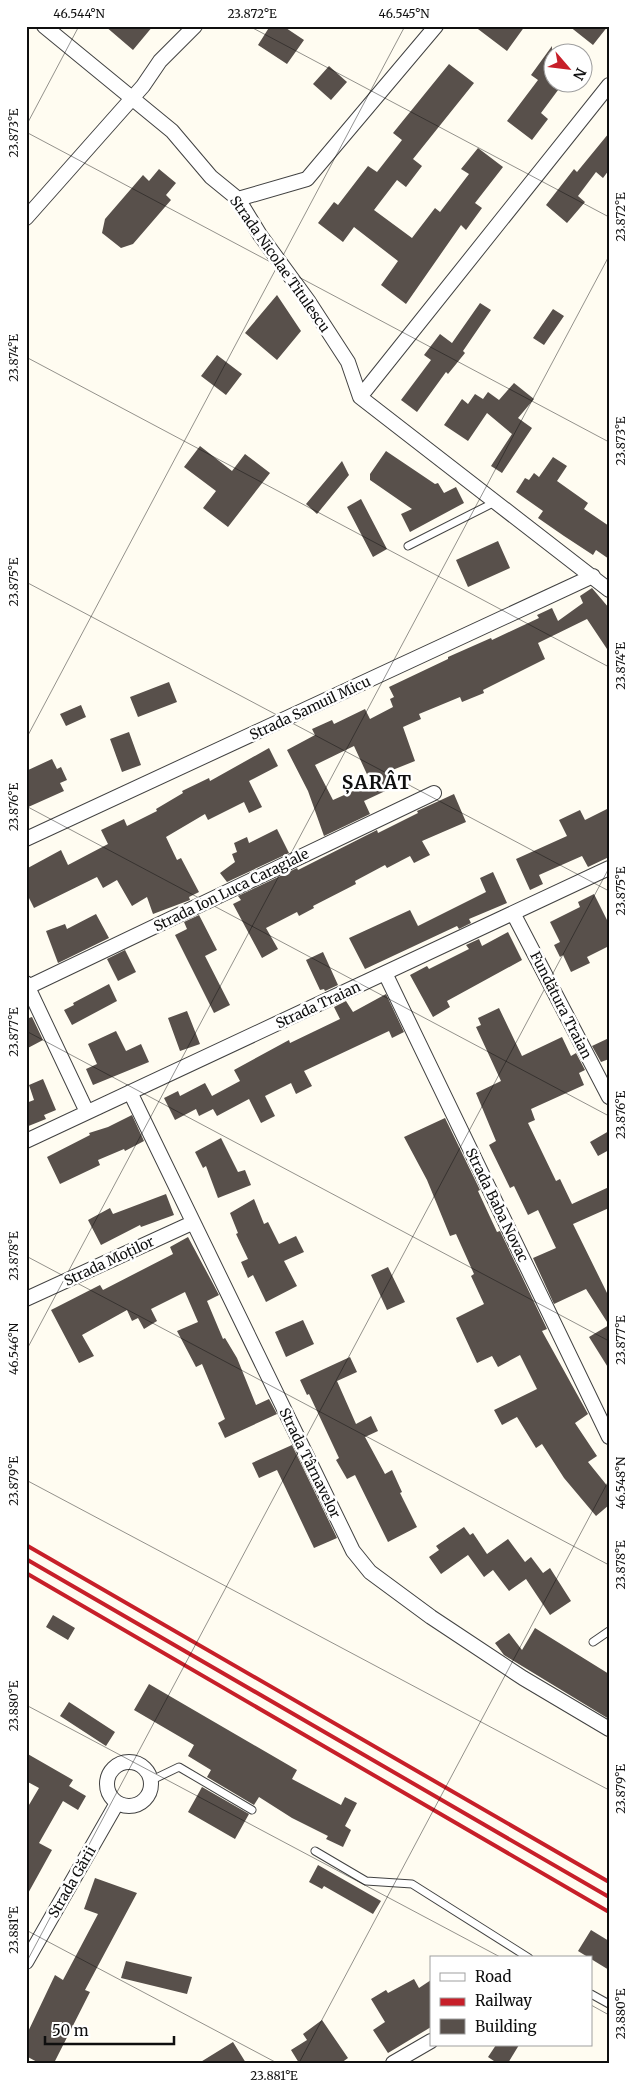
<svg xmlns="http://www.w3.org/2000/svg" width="635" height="2089" font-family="Merriweather,serif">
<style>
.building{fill:#58504b;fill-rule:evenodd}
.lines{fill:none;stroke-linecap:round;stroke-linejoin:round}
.service-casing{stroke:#424242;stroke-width:9}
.minor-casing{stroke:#424242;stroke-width:16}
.service{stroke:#fff;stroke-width:7}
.minor{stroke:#fff;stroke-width:14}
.rail{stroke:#c71f29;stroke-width:4}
.ticks{fill:none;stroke:#0f0f0f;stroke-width:1;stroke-opacity:0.45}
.labels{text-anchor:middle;stroke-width:5;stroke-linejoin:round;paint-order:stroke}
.street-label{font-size:14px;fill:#0f0f0f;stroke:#fff}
.district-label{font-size:19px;font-weight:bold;letter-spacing:1px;fill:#0f0f0f;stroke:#fff}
.neatline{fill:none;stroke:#0f0f0f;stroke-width:2}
.ticks-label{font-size:12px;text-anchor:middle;fill:#0f0f0f}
</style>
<rect width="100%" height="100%" fill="#fffcf1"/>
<!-- building -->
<path class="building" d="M105,26H153L133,50Z
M270,26H283L304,40L287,64L258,45Z
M474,26H525L507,51Z
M569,26H608L593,45Z
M552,46V82H564L541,113L548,119L532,140L507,121L538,80L531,75Z
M449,64L474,83L413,159L422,166L406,187L397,180L374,210L412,238L435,208L440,212L469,174L461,169L478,148L503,167L475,203L482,208L466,230L461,225L406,304L381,285L398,261L354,227L343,242L318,223L334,202L338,205L368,166L377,172L402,140L393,133Z
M329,66L347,82L331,100L313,84Z
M609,133V170L603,178L596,172L578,196L585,202L567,223L546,205L574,169L577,172Z
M159,169L176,183L166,195L171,200L133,244L121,248L102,233L105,219L143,175L149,181Z
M277,295L301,331L277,360L245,333Z
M480,303L491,310L463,351L465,353L448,374L446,372L417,412L401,400L431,360L424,355L440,334L452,343Z
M553,309L564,316L544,345L533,338Z
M217,355L242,374L226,395L201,376Z
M514,383L534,399L518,418L532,428L502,473L491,466L512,434L487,413L468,441L444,425L462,399L468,404L475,394L483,399L488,392L499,400Z
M200,446L232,471L245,454L270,473L228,527L203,508L216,491L184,467Z
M386,451L435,484L438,483L444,493L456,487L464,503L410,532L401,514L412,509L370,480V474Z
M553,457L567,466L557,481L588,503L584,509L609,526V559L596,550L593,555L564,536L538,518L543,511L516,492L525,478L529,480L534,473L539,477Z
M342,461L349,475L317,514L306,504Z
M361,499L387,549L373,557L347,507Z
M498,541L510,568L468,587L456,560Z
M592,588L609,608V652L587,619L538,643L545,659L483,690L484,693L462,702L460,697L419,714L421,719L403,727L415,761L390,771L391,775L393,774L398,785L364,801L370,814L324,836L308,791L287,750L315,735L312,729L332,720L334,724L365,709L370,719L393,707L390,699L394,697L389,687L448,659V657L491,638L492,640L539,618L537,615L552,608L558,621L583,603L580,596ZM354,746L371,783L333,800L315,765Z
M169,682L177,702L138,717L130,697Z
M81,705L86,717L66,726L60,714Z
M129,732L141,765L122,772L110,739Z
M269,748L278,766L249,781L262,807L249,813L244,802L208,820L205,814L166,837L177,860L181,858L199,892L189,897L190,900L153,914L147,897L132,906L117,880L103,888L97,877L34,908L26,892V869L61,850L68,865L108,844L101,830L124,819L127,826L157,811L156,809L183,793L182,791L209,778L210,781Z
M52,759L57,769L61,767L67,780L60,783L64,791L26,808V771Z
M454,794L466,822L422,841L430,855L414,863L410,856L387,868L385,865L355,881L356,884L313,906L314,908L299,916L297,912L266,928L278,949L262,958L233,904L241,900L238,896L297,868L298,870L377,830L378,833L418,813L417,811Z
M609,808V857L588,867L582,856L539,875L543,884L530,890L516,859L567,836L559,820L580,810L585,820Z
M277,829L289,853L227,882L220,873L235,862L232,854L237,852L234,843L247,837L249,843Z
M493,872L507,903L469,919L471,923L459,929L457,926L365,969L349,938L410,910L418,926L486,892L480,878Z
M594,894L609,924V946L587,957L590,963L571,972L563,955L560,957L554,945L560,942L550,922L580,907L578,902Z
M96,914L109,938L58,963L46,931L65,924L67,929Z
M199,915L217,950L205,956L230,1005L214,1013L175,935L187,929L184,922Z
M508,932L522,960L447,1001L450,1007L433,1017L410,975L427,966L429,969L469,949L466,945L479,939L482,946Z
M125,950L136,972L118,981L107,959Z
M323,952L338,985L325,991L324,989L320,990L306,960Z
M109,984L117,1001L72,1025L64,1010L74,1005L73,1003Z
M386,994L404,1032L392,1038L389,1031L304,1071L312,1086L296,1094L291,1083L265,1096L275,1116L261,1123L249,1099L217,1116L213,1109L199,1116L196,1109L175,1120L164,1098L178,1091L180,1096L205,1083L212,1096L240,1081L234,1070L289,1040L290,1043L340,1019L334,1007L346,1001L353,1012Z
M499,1008L522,1056L562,1037L571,1056L576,1053L585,1070L579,1073L584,1085L531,1109L535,1120L528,1123L556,1181L560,1179L572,1204L609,1187V1208L573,1224L609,1297V1369L589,1337L609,1325L586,1289L554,1304L533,1258L556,1248L538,1210L528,1215L514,1186L510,1188L489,1145L496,1141L476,1093L501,1081L476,1027L481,1025L478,1018Z
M187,1011L200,1044L180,1051L168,1018Z
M32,1017L43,1040L26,1049V1019Z
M116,1031L126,1051L141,1044L149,1062L93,1085L86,1069L97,1064L88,1044Z
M609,1038V1059L601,1062L592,1046Z
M43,1079L56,1110L44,1115L46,1119L26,1127V1103L34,1100L29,1085Z
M132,1115L144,1141L125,1151L124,1149L98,1160L100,1165L60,1184L47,1157L90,1135L89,1133L108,1127Z
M445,1118L480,1190L478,1191L497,1232L500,1231L547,1329L542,1331L588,1414L575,1423L597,1456L588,1462L609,1488V1505L596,1516L564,1478L542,1444L536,1448L517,1417L502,1425L494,1410L537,1389L520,1355L498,1367L492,1356L477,1363L456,1318L484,1304L471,1276L474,1274L456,1234L450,1236L427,1180L404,1137Z
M609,1131V1150L598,1156L590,1142Z
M221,1138L238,1172L245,1170L251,1185L218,1198L206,1166L203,1168L195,1152Z
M166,1194L174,1215L141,1227L140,1225L101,1245L88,1220L110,1208L113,1214Z
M254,1199L264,1224L268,1222L279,1244L296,1236L304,1252L284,1261L297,1286L266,1302L253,1275L248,1278L241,1262L248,1259L236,1234L238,1233L230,1213Z
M188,1237L219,1295L207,1301L223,1339L225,1338L237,1358L256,1405L269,1399L277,1414L225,1438L218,1423L225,1419L202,1364L196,1367L177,1331L198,1322L185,1292L151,1309L157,1321L144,1329L138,1318L132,1321L127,1310L82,1335L94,1356L79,1363L51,1310L100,1285L103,1290L173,1254L170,1247Z
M388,1267L405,1302L387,1310L371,1275Z
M303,1320L314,1344L286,1357L275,1332Z
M350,1357L357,1372L337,1381L356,1424L371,1416L378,1431L365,1437L385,1474L392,1470L402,1492L400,1493L417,1527L388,1542L355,1475L347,1479L336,1460L339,1458L309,1394L307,1395L300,1380Z
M292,1445L337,1538L314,1548L277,1470L259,1478L252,1463Z
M464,1527L470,1535L473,1533L487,1554L508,1539L525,1562L531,1557L543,1573L550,1568L571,1601L550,1615L526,1579L509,1591L493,1570L484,1577L468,1555L441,1574L429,1557L439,1550L436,1546Z
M53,1615L75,1628L68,1640L46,1627Z
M535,1628L609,1674V1719L504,1655L495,1643L509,1633L522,1650Z
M149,1684L297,1770L292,1779L341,1805L345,1797L357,1803L345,1826L351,1830L343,1847L326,1839L328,1836L292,1818L259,1797L254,1805L207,1777L211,1770L188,1756L194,1745L134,1710Z
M69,1702L115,1732L106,1746L60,1716Z
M26,1753L73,1780L69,1786L86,1796L78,1810L63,1801L39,1843L52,1850L26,1897V1810L39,1788L26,1781Z
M202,1787L249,1814L235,1839L188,1812Z
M318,1865L381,1901L373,1914L324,1886L322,1889L309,1882Z
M95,1878L137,1893L85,1990L90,1992L54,2063H39L26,2056V2036L55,1975L63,1980L98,1914L84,1909Z
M591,1930L609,1941V1970L578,1951Z
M126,1961L192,1977L187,1994L121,1978Z
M414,1979L419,1988L431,1980V2027L388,2053L373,2030L385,2022L371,1999L386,1990L388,1993Z
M322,2020L348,2058L341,2063H299L291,2050L307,2040L303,2034Z
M233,2042L246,2063H199Z
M496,2045H519L508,2063H497L488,2057Z"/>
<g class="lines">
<!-- service casing -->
<g class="service-casing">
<path id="service" d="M408,546L495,502
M593,1642L609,1631
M152,1780L179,1767L252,1810
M315,1851L366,1881L412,1884L529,1958
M591,1994L609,2004"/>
</g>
<!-- minor casing -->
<g class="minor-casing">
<path id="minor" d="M44,26L172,131L211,177L238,199L260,235L309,302L348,362L360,397L609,590
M238,199L307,179L436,26
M26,218L143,86L160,61L195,26
M360,397L609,85
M26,839L593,576
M513,913L609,1097
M385,973L609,1437
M26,983L87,1112
M28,987L434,793
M130,1092L353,1551L370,1572L431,1617L523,1678L609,1729
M26,1141L609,868
M26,1299L192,1223
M107 1784a22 22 0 1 1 44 0a22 22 0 1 1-44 0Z
M26,1962L117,1803
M393,2063L431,2041"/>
</g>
<!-- service -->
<use href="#service" class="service"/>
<!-- minor -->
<use href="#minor" class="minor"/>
<!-- rail -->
<path class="rail" d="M26,1545L609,1882
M26,1559L609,1897
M26,1573L609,1912"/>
</g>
<!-- ticks -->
<path class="ticks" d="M249,26L609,217M26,126L79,26M26,132L609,442M26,357L609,667M26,582L609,891M26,739L405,26M26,806L609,1116M26,1031L609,1341M26,1256L609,1565M26,1351L609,256M26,1480L609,1790M26,1705L502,1958M26,1930L277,2063M26,1963L609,868M591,2005L609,2015M299,2063L609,1480"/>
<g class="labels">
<!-- street labels -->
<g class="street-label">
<text transform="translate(280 264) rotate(55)" y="5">Strada Nicolae Titulescu</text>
<text transform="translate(310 708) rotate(-25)" y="5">Strada Samuil Micu</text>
<text transform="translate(231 890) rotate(-26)" y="5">Strada Ion Luca Caragiale</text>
<text transform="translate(318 1005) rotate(-25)" y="5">Strada Traian</text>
<text transform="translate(561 1005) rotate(63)" y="5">Fundătura Traian</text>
<text transform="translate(497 1205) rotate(64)" y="5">Strada Baba Novac</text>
<text transform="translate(109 1261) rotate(-25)" y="5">Strada Moților</text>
<text transform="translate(310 1463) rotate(64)" y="5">Strada Târnavelor</text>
<text transform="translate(72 1882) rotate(-60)" y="5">Strada Gării</text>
</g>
<!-- district labels -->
<g class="district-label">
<text x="377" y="789">ȘARÂT</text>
</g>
</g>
<!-- border -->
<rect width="635" height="2089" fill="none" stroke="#ffffff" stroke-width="55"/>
<!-- legend -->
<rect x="430" y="1956" width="162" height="90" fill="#ffffff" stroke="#9f9f9f"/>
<rect x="440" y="1973" width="25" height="8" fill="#ffffff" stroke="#9f9f9f"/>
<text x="475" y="1982" font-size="15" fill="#0f0f0f">Road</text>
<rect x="440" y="1998" width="25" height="8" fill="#c71f29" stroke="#9f9f9f"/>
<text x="475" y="2006" font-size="15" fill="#0f0f0f">Railway</text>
<rect x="440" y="2019" width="25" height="15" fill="#58504b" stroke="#9f9f9f"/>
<text x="475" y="2032" font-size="15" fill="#0f0f0f">Building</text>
<!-- north arrow -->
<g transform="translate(568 68) rotate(118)"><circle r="24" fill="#ffffff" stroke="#9f9f9f"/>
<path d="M0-4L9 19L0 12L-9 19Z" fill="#c71f29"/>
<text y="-8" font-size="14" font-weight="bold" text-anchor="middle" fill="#0f0f0f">N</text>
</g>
<!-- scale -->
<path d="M45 2036v8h129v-8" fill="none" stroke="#0f0f0f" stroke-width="2.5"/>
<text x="52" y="2036" font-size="15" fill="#0f0f0f" stroke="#ffffff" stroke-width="4" paint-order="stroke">50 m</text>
<rect x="28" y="28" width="580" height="2034" class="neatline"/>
<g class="ticks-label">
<text x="79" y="18">46.544°N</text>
<text x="252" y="18">23.872°E</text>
<text x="404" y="18">46.545°N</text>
<text transform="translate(14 133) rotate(-90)" y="4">23.873°E</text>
<text transform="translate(621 217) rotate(-90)" y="4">23.872°E</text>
<text transform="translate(14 358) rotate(-90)" y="4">23.874°E</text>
<text transform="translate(621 441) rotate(-90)" y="4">23.873°E</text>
<text transform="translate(14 582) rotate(-90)" y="4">23.875°E</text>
<text transform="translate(621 666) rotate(-90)" y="4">23.874°E</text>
<text transform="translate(14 807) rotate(-90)" y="4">23.876°E</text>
<text transform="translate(621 891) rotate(-90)" y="4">23.875°E</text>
<text transform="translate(14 1032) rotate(-90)" y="4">23.877°E</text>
<text transform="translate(621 1115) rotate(-90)" y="4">23.876°E</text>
<text transform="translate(14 1256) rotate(-90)" y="4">23.878°E</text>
<text transform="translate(621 1340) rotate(-90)" y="4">23.877°E</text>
<text transform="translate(14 1349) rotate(-90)" y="4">46.546°N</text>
<text transform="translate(14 1481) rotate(-90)" y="4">23.879°E</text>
<text transform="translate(621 1483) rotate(-90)" y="4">46.548°N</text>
<text transform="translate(621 1565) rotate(-90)" y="4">23.878°E</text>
<text transform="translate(14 1706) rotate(-90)" y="4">23.880°E</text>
<text transform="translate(621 1789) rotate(-90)" y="4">23.879°E</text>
<text transform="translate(14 1930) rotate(-90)" y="4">23.881°E</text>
<text transform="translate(621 2014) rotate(-90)" y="4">23.880°E</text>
<text x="274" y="2080">23.881°E</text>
</g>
</svg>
